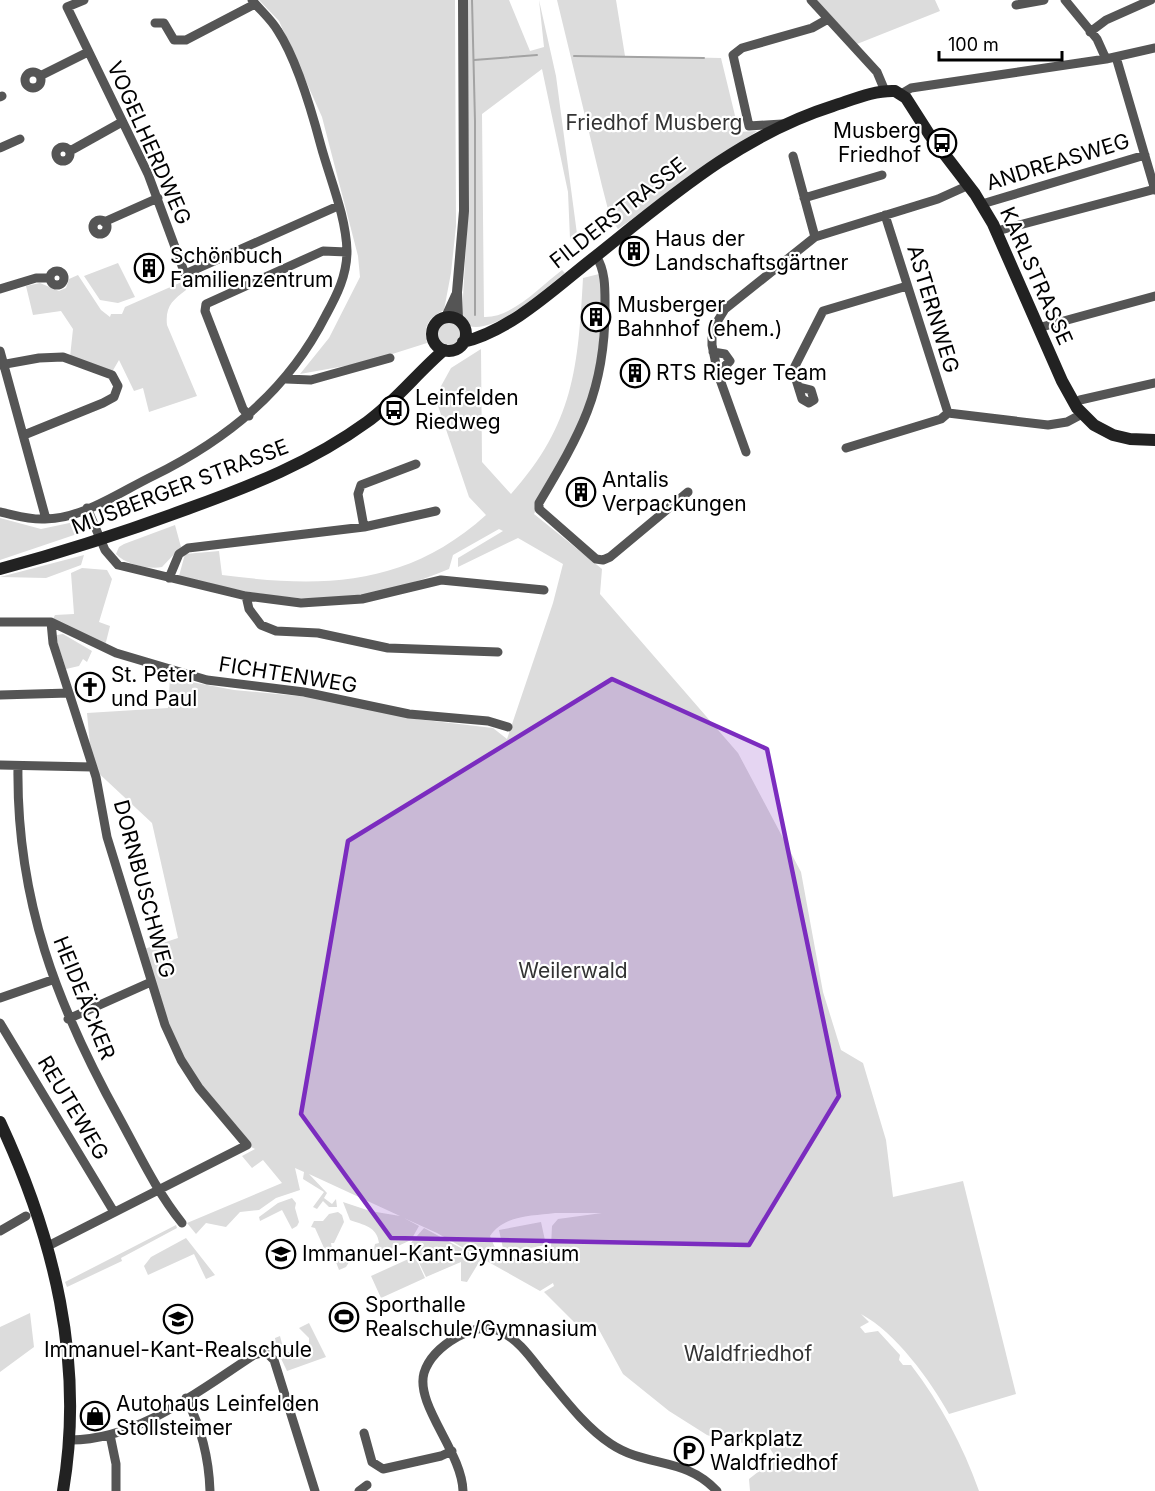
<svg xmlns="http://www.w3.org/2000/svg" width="1155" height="1491" font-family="Inter,sans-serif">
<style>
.green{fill:#dcdcdc;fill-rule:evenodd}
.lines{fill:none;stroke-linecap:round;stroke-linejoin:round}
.stream{stroke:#a3a3a3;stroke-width:2}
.minor{stroke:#555;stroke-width:9}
.tertiary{stroke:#555;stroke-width:10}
.secondary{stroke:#222;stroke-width:12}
.marked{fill:#7b2cbf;fill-opacity:0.2;stroke:#7b2cbf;stroke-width:4.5;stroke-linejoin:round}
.labels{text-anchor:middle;stroke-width:4.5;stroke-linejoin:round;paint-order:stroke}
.park-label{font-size:21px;fill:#333;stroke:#fff}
.poi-label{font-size:21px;fill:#000;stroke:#fff;text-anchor:start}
.street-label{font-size:21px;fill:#000;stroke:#fff}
</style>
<rect width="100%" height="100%" fill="#fff"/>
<!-- green -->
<path class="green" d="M259,0H455L456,226L451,273L444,310C429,318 423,325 427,343L367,362L300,374L329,338L360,277L358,256L322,117L279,21Z
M466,0H509L530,51L544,47L539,0L556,76L577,234L570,239L568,192L542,69L482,114L484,317C512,318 541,286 562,270L565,273C544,289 496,334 469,326L462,314L469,193Z
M557,0H616L625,56L721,58L739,132L757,131L618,229L610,217L602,186Z
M817,0H935L940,11L857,44Z
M118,263L135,297L118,303L100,300L84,276Z
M603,273L597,386L534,514L602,569L600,594L738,753L801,872L823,992L841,1050L863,1063L886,1140L893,1197L963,1181L1016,1394L949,1414C930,1380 896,1333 861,1314L869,1322L860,1327L865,1333L878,1331L900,1355L899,1360L903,1365H911C941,1404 963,1446 979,1491H750L749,1479L776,1458L767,1444L727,1442L707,1435L669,1411L623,1374L598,1328L595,1329L591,1324L579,1327L544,1292L554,1286L553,1283L540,1291L437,1233L404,1218L419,1226L411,1240L372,1258L375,1244L379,1243C377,1226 363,1225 350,1220L343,1202L370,1211L400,1216L309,1174L327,1193L324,1198L332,1204L336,1199L337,1207H329L323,1201L317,1209L313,1207L324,1192L303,1179L304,1172L295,1168L300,1190L276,1198L259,1210L240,1212L226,1227L206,1223L196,1234L187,1223L282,1183L263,1160L252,1168L242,1156L255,1149L247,1145L181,1060L141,950L178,938L152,823L92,767L87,713L168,708L170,678L234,690L309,697L416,719L493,728L507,739L553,603L563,564L518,538L458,567V558L503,531L499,529L453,555L449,569C347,612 284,603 179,576L185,554L219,551L222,575C323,588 406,587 486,515L469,497L435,397L451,368L481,349L482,462L511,494C574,424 578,367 583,278ZM555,1213H602L558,1219L552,1226L551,1247L515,1258L498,1255L490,1236C504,1215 532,1216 555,1213Z
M78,275L101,310L110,317L111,314H122L125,307L184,281L186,290C173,300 165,306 167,325L197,396L149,412L143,388L134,391L119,360L112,372L70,357L73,329L61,311L33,315L26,286L40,283L59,291L66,288L69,279Z
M436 334a12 12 0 1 1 24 0a12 12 0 1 1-24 0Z
M0,518L41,529L79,521L85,529L83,532L0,560Z
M175,525L181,547L162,567C149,570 125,564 116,554L119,547L124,544Z
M84,555L81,565L46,578L0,577Z
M82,568L107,570L112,579L99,622L110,626L105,646L53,619L55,615L74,614L71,573Z
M63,634L92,651L87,662L83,659L79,666L66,669L56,638L57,635Z
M292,1198L296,1203L295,1208L299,1222L297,1226L292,1229L282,1210L260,1221L259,1217L278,1203Z
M338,1212L342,1215L344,1222L334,1243H331L332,1249H337L342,1257L349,1262L346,1267L339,1270L334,1257L329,1259L315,1228L311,1227L314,1221H323L329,1214Z
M541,1222L546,1245L504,1253L499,1230Z
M176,1225L177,1228L121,1258L122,1261L67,1287L65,1282Z
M424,1228L481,1259L467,1282L461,1281V1262L426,1277L410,1244Z
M186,1238L215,1275L206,1279L194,1254L148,1275L144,1266L151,1257Z
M415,1256L425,1278L381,1298L371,1276Z
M30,1313L34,1347L0,1372V1327Z
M309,1323L326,1357L287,1371L275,1346V1338L280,1336L284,1351L293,1353L297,1347L309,1345V1338L299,1328Z"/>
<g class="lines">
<!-- stream -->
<path class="stream" d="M472,0L475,121V315
M574,56L704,58
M474,60L537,55"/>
<!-- minor -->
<path class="minor" d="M84,0L67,7L148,174L185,274L338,206
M811,0L877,72L885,91
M1065,0L1097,39L1106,59
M1016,5L1044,0
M155,23H164L174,40H186L255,4
M1090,32L1106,20L1151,0
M1116,57L1155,190
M25 80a8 8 0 1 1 16 0a8 8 0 1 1-16 0Z
M40,76L88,52
M901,94L911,88L1106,59L1155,48
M0,97L2,96
M782,124L749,126L733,55L742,48L812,28L828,19
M56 154a7 7 0 1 1 14 0a7 7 0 1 1-14 0Z
M0,148L20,139
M70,151L122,122
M793,156L815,237
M804,198L882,175
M982,204L1145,155
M885,215L948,413
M93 227a7 7 0 1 1 14 0a7 7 0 1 1-14 0Z
M104,222L158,198
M997,231L1155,189
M596,256C606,271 605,291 605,309C605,392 580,434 539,503V509L596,559L603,560L610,557L688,492
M50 278a7 7 0 1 1 14 0a7 7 0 1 1-14 0Z
M0,289L36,278H49
M1038,328L1155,296
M0,351L46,519
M713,352L725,354L730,361L724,367L716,369
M0,365L39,358L63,357L112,375L118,386L114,397L103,403L24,435
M286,379L311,380L390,358
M799,387L811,390L814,400L809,403L802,399L793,370L823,311L907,286
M1080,400L1155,383
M948,413L1048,425L1067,422L1082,414
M249,416L243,409L205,311L206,304L323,251L347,252
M846,448L941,419L948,413
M746,452L718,374L712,345V330L725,309L815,237L938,199L969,185
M87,508L105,550L118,565L246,596L301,603L362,599L441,580L544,590
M0,512C15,515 29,520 45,519C82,519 120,492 153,476C228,439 288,390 326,315C337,295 347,275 347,251C346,216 330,179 321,146C312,112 297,60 278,31C271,19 260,10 252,0
M364,527L358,494L361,485L416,464
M169,578L179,554L188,548L364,527L436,511
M246,596L249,609L261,625L276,631L318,633L388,648L498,652
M0,622H51L116,653L207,680L304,692L409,714L488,721L508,727
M0,695L69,693
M0,765L92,767
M18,766C16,900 57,1006 121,1121C140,1156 157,1192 182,1223
M0,998L52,980
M68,1019L151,982
M0,1023L114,1212
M0,1231L26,1216
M48,1246L247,1145L199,1088L181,1060L165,1025L107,837L96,777L53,643L51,622
M186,1398C201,1427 209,1459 210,1491
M364,1433L372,1462L383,1469L441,1456L452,1451
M110,1435L116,1464V1491
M69,1440C137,1441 200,1390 254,1355L266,1352L274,1360L315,1491
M359,1491L367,1485
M463,1491C462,1452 415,1405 424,1373C429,1357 443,1345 457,1337C470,1330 486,1325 500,1331C518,1339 531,1358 542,1372C563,1397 584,1426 611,1444C647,1468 684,1456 717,1491"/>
<!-- tertiary -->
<path class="tertiary" d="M446,317L456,295
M458,320L457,292L464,211L463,0"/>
<!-- secondary -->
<path class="secondary" d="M432 334a17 17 0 1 1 34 0a17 17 0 1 1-34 0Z
M463,342C513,330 557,286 596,256C670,197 741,135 833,106C852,100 874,90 895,91L906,98L929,134L975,194L993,224L1062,381L1077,408L1094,425L1113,435L1130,439L1155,440
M0,569C63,552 125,532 187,509C251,486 312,462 367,422C396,401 417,373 444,350
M0,1122C54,1238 85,1362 63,1491"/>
</g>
<!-- marked area -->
<path class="marked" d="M612,679L767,749L839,1096L749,1245L391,1238L301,1114L348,841Z"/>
<!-- icons -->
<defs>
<g id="bus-ring" transform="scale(1.5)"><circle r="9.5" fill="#fff" stroke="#000" stroke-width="1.5"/><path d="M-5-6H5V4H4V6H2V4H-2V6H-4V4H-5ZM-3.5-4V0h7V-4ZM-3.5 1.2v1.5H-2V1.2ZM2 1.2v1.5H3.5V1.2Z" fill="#000"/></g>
<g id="building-ring" transform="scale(1.5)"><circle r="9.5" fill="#fff" stroke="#000" stroke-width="1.5"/><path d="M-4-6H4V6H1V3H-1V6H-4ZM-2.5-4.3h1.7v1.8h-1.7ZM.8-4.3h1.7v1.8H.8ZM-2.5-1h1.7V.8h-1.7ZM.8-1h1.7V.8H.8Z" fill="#000"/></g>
<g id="church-ring" transform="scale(1.5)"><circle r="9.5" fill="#fff" stroke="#000" stroke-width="1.5"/><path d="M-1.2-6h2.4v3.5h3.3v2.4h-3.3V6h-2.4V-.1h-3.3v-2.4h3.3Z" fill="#000"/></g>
<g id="school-ring" transform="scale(1.5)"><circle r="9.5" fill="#fff" stroke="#000" stroke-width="1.5"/><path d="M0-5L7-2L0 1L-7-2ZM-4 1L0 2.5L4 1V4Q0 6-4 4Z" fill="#000"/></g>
<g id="stadium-ring" transform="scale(1.5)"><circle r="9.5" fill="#fff" stroke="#000" stroke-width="1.5"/><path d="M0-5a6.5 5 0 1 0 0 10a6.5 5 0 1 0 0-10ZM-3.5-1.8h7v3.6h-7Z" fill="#000"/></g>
<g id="shop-ring" transform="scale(1.5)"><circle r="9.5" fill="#fff" stroke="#000" stroke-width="1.5"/><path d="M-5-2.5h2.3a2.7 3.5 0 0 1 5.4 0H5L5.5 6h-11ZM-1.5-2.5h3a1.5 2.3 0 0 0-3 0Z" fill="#000"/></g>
<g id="parking-ring" transform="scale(1.5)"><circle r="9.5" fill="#fff" stroke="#000" stroke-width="1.5"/><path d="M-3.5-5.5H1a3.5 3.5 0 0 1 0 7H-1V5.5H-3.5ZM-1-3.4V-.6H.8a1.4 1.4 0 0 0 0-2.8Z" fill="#000"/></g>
</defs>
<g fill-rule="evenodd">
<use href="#bus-ring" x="942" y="143"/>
<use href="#building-ring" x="634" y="251"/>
<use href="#building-ring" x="149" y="268"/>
<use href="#building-ring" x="596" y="317"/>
<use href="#building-ring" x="635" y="373"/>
<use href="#bus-ring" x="394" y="410"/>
<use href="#building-ring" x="581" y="492"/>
<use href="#church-ring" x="90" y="687"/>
<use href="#school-ring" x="281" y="1254"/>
<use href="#stadium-ring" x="344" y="1317"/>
<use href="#school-ring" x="178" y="1319"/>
<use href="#shop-ring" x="95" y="1416"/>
<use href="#parking-ring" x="689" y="1451"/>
</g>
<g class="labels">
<!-- park labels -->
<g class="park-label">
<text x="654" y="130">Friedhof Musberg</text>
<text x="573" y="978">Weilerwald</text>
<text x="748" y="1361">Waldfriedhof</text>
</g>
<!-- poi labels -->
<g class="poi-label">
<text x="921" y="138" text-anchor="end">Musberg<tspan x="921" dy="24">Friedhof</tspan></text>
<text x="655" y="246">Haus der<tspan x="655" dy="24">Landschaftsgärtner</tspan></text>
<text x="170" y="263">Schönbuch<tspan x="170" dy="24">Familienzentrum</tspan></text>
<text x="617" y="312">Musberger<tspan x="617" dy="24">Bahnhof (ehem.)</tspan></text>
<text x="656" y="380">RTS Rieger Team</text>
<text x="415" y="405">Leinfelden<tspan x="415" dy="24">Riedweg</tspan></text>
<text x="602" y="487">Antalis<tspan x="602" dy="24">Verpackungen</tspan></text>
<text x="111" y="682">St. Peter<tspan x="111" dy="24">und Paul</tspan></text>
<text x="302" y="1261">Immanuel-Kant-Gymnasium</text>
<text x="365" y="1312">Sporthalle<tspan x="365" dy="24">Realschule/Gymnasium</tspan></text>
<text x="178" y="1357" text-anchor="middle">Immanuel-Kant-Realschule</text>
<text x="116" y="1411">Autohaus Leinfelden<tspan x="116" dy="24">Stollsteimer</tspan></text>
<text x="710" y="1446">Parkplatz<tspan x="710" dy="24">Waldfriedhof</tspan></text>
</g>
<!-- street labels -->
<g class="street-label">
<text transform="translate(149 143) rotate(66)" y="7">VOGELHERDWEG</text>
<text transform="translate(1058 162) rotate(-17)" y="7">ANDREASWEG</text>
<text transform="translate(618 213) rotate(-38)" y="7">FILDERSTRASSE</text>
<text transform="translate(1036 276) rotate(66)" y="7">KARLSTRASSE</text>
<text transform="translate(933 309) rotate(73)" y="7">ASTERNWEG</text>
<text transform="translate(180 487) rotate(-21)" y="7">MUSBERGER STRASSE</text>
<text transform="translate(288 675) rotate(9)" y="7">FICHTENWEG</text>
<text transform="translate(144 889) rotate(75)" y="7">DORNBUSCHWEG</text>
<text transform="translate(84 998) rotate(68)" y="7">HEIDEÄCKER</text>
<text transform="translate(73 1108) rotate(59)" y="7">REUTEWEG</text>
</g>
</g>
<!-- scale -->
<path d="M939 51v9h123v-9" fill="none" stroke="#000000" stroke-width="3"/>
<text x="948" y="51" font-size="18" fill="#000000" stroke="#ffffff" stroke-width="4.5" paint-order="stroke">100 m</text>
</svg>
